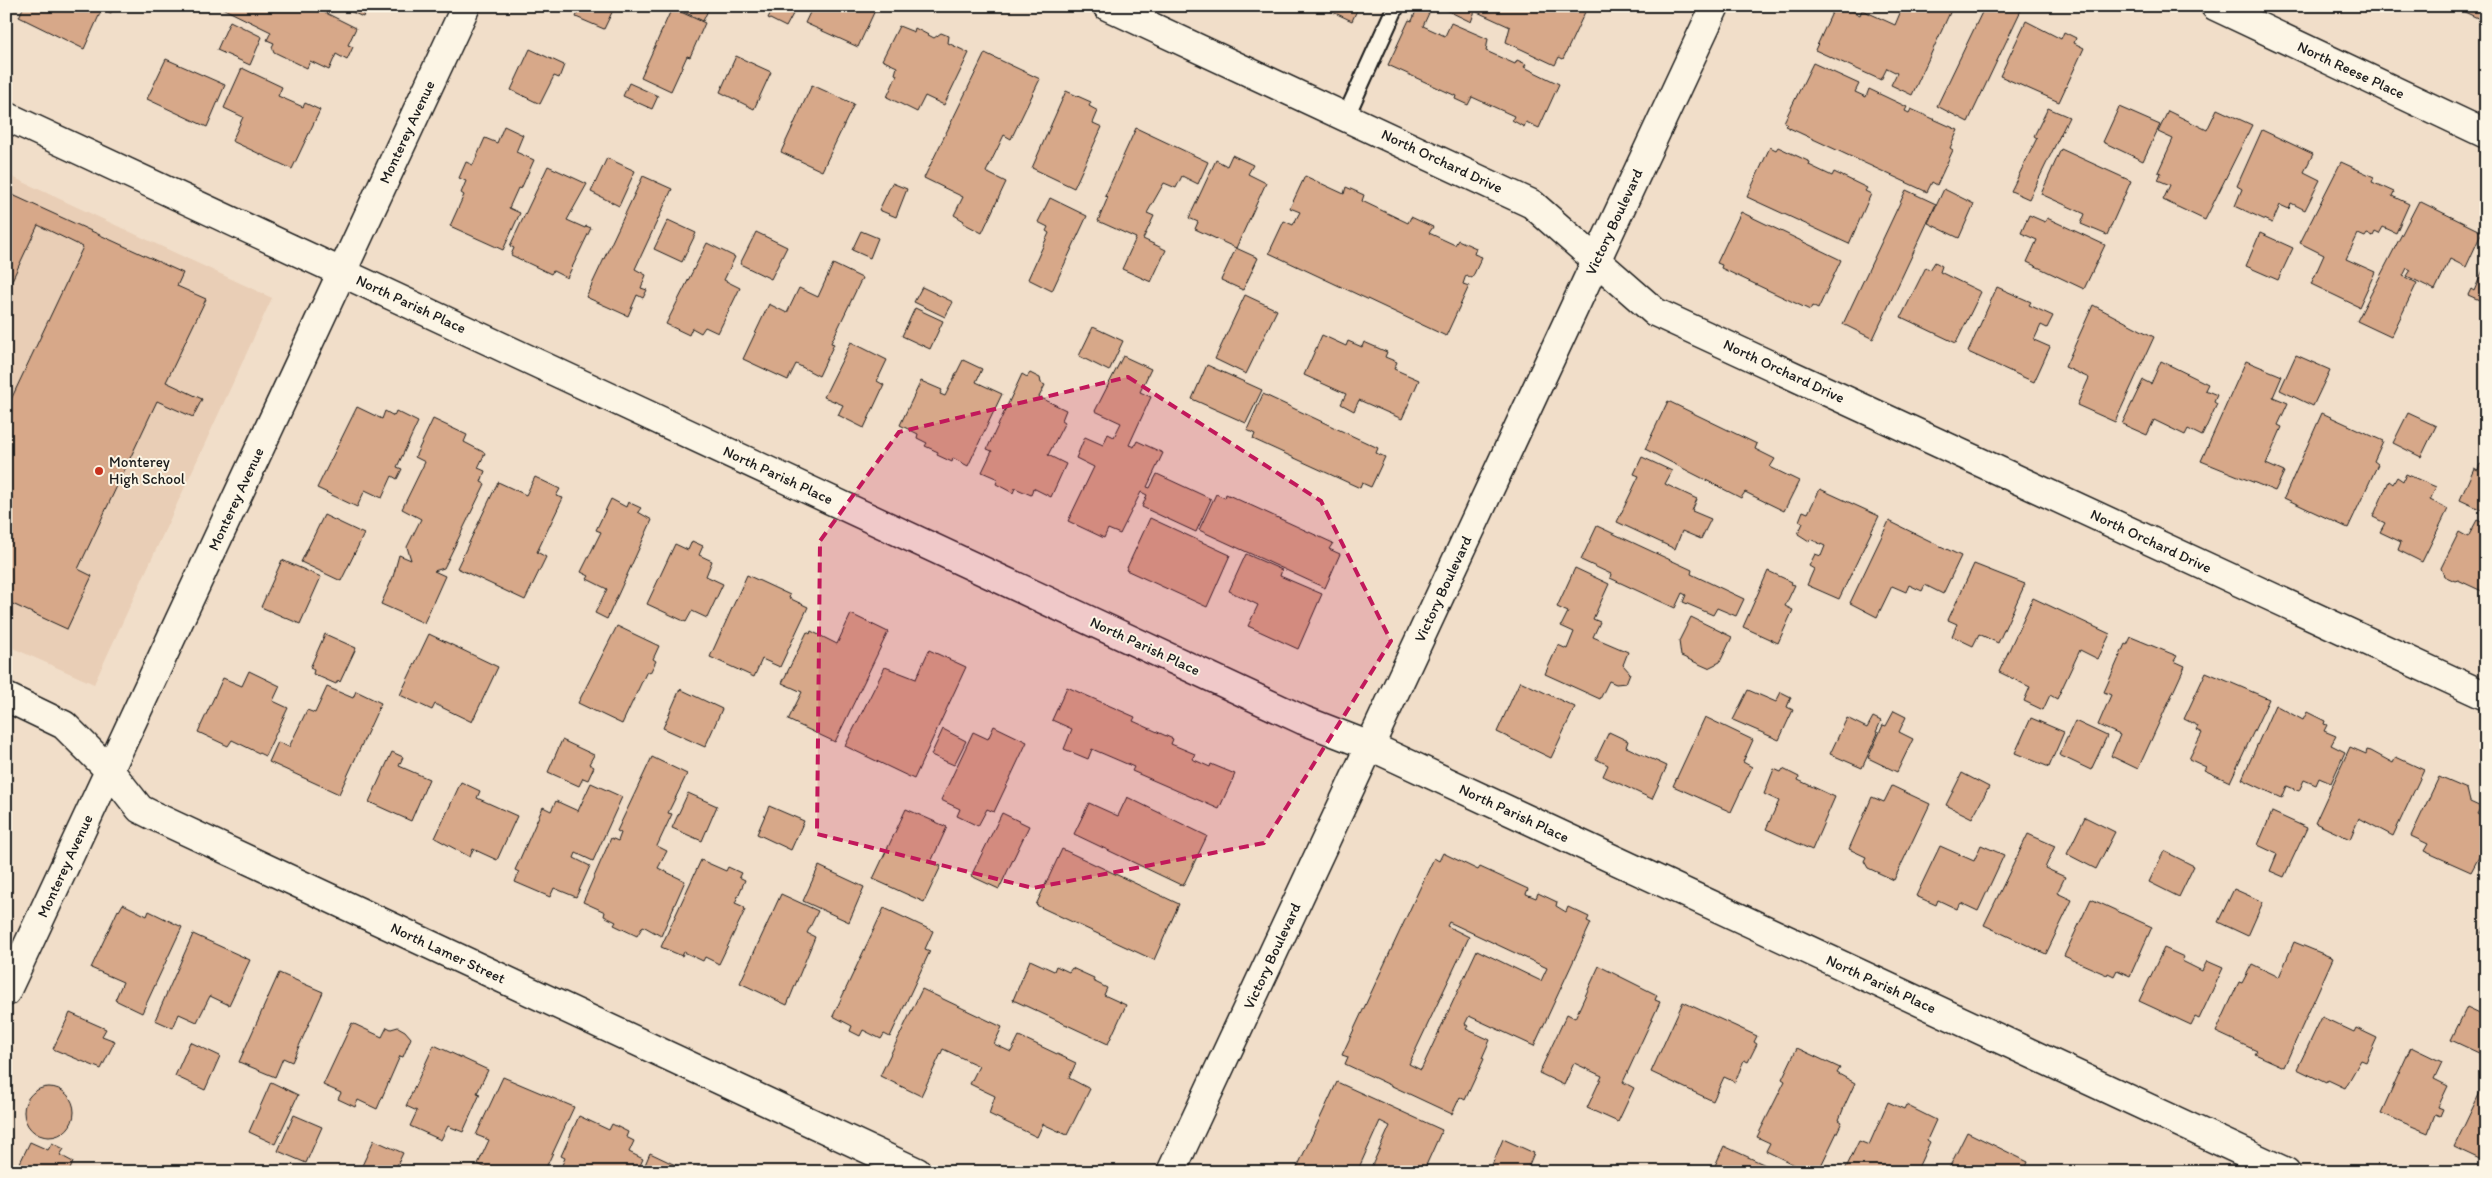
<svg xmlns="http://www.w3.org/2000/svg" width="2492" height="1178" font-family="Itim,sans-serif">
<style>
.built{fill:#e9ceb6}
.building{fill:#d7a889;stroke:#1c1c1c;fill-rule:evenodd}
.lines{fill:none;stroke-linecap:round;stroke-linejoin:round}
.lane-casing{stroke:#1c1c1c;stroke-width:20}
.street-casing{stroke:#1c1c1c;stroke-width:31}
.secondary-casing{stroke:#1c1c1c;stroke-width:31}
.lane{stroke:#fcf5e5;stroke-width:16}
.street{stroke:#fcf5e5;stroke-width:28}
.secondary{stroke:#fcf5e5;stroke-width:28}
.marked{fill:#c2185b;fill-opacity:0.2;stroke:#c2185b;stroke-width:4;stroke-dasharray:10 6;stroke-linejoin:round}
.poi-dot{fill:#c8321e;stroke:#fcf5e5;stroke-width:2}
.labels{text-anchor:middle;stroke-width:4;stroke-linejoin:round;paint-order:stroke}
.street-label{font-size:15px;fill:#1c1c1c;stroke:#fcf5e5}
.poi-label{font-size:15px;fill:#1c1c1c;stroke:#fcf5e5;text-anchor:start}
</style>
<rect width="100%" height="100%" fill="#f1dec9"/>
<filter id="ink" filterUnits="userSpaceOnUse"><feTurbulence type="fractalNoise" baseFrequency=".02" numOctaves="2"/><feDisplacementMap in="SourceGraphic" scale="10" xChannelSelector="R" yChannelSelector="G"/><feConvolveMatrix kernelMatrix="1 2 1 2 8 2 1 2 1" color-interpolation-filters="sRGB"/></filter>
<g filter="url(#ink)">
<!-- built -->
<path class="built" d="M6,174L272,298L94,684L6,645Z"/>
<!-- building -->
<path class="building" d="M24,6H114L111,13L102,9L84,49L19,17Z
M218,6H312L356,28L348,45L353,47L347,60L336,54L329,70L310,61L307,68L274,52L272,47L274,43L267,40L271,32Z
M339,6H367L363,17Z
M581,6H615L604,29L576,17Z
M687,6H710L703,21L684,12Z
M763,6H793L790,13L793,14L786,27L768,18L771,12Z
M813,6H877L858,47L805,23Z
M1320,6H1359L1352,21Z
M1438,6H1572L1585,12L1563,59L1559,57L1555,65L1506,42L1510,27L1475,11L1471,22Z
M1835,6H1842L1860,15L1862,10L1895,25L1903,6H1953L1912,95L1891,85L1897,73L1887,68L1881,80L1815,50Z
M1985,6H2023L1968,122L1937,106Z
M2452,6H2486V22Z
M672,8L705,23L690,57L687,56L671,91L641,77Z
M1417,8L1429,13L1423,26L1445,36L1451,23L1488,39L1486,51L1515,64L1517,60L1526,64L1524,67L1559,84L1539,128L1526,122L1524,127L1512,120L1514,116L1472,97L1468,105L1455,99L1456,96L1388,65L1409,20L1412,21Z
M230,21L262,37L250,65L217,50Z
M2026,21L2061,39L2064,32L2076,38L2074,43L2084,48L2059,102L2000,76Z
M899,26L914,32L915,28L934,38L941,33L946,35L949,36L948,43L969,53L944,105L925,96L917,112L887,97L897,75L895,74L897,67L882,60Z
M530,49L564,65L559,78L554,76L540,104L511,90Z
M985,53L1040,79L1011,139L1004,135L986,172L1006,182L982,233L963,223L964,221L954,215L963,197L924,178Z
M736,56L771,72L754,109L720,92Z
M166,59L225,85L207,127L147,99Z
M1813,63L1859,84L1855,92L1866,97L1869,89L1907,107L1905,111L1909,113L1911,109L1958,130L1950,148L1953,150L1937,185L1932,182L1927,192L1785,126L1787,124L1784,122Z
M242,68L282,87L278,96L303,107L305,103L320,110L292,169L232,141L243,117L224,108Z
M629,83L658,96L652,109L623,96Z
M812,85L854,104L822,171L781,152Z
M1066,91L1091,102L1089,106L1098,111L1093,123L1102,127L1074,188L1032,168Z
M2119,107L2160,125L2143,161L2103,142Z
M2048,108L2069,117L2029,199L2011,191L2037,138L2034,136Z
M2217,109L2252,125L2205,220L2163,200L2170,185L2158,180L2161,173L2158,172L2173,139L2158,132L2168,111L2207,130Z
M504,126L523,135L516,152L534,160L521,189L518,188L509,208L520,213L503,250L450,226L464,195L461,193L466,181L459,178L466,162L473,165L485,138L497,143Z
M1136,128L1208,162L1198,184L1182,176L1176,188L1164,183L1147,213L1154,216L1143,239L1166,250L1151,282L1122,269L1136,238L1098,221L1108,197L1105,196Z
M2262,130L2313,154L2304,172L2320,180L2305,210L2291,203L2289,209L2280,205L2272,223L2235,206L2242,189L2237,186Z
M1770,147L1776,150L1778,147L1810,162L1809,165L1832,176L1834,172L1867,188L1865,191L1871,194L1849,244L1747,197Z
M2061,149L2131,181L2107,235L2081,224L2085,214L2041,194Z
M1232,155L1253,165L1248,174L1266,183L1236,248L1195,229L1198,222L1189,218L1216,160L1227,166Z
M607,158L635,171L619,206L591,192Z
M2341,162L2374,177L2372,182L2394,192L2392,196L2409,204L2396,233L2383,227L2379,234L2375,232L2373,236L2367,234L2365,237L2358,234L2346,259L2375,272L2359,307L2311,284L2324,255L2300,243Z
M548,166L587,184L567,220L585,228L586,226L591,228L567,278L553,271L551,274L511,255L514,248L510,246Z
M643,176L672,189L635,269L646,275L641,288L647,290L643,298L637,295L628,316L586,297Z
M1305,176L1344,194L1346,187L1364,195L1362,201L1408,223L1411,217L1433,227L1429,233L1455,245L1458,240L1476,248L1474,254L1482,257L1472,278L1466,275L1463,284L1469,286L1446,336L1269,253L1284,221L1293,225L1300,212L1290,208Z
M892,183L907,189L896,217L879,210Z
M1944,189L1974,204L1959,238L1928,223Z
M1906,190L1936,204L1873,339L1843,324Z
M6,192L183,273L177,286L206,299L166,382L202,399L193,417L157,401L78,569L92,576L67,629L6,601V410L83,247L38,225L6,293Z
M1050,198L1087,216L1052,291L1028,279L1049,233L1046,231L1048,227L1038,222Z
M2419,201L2482,232L2466,267L2450,259L2435,290L2407,276L2411,270L2407,268L2403,276L2417,283L2391,337L2357,321Z
M1741,212L1841,260L1818,309L1812,306L1810,310L1721,268L1722,265L1717,263Z
M2029,215L2045,222L2047,218L2105,245L2084,289L2027,262L2037,240L2021,233Z
M668,220L696,233L682,262L654,249Z
M861,231L878,238L870,258L852,250Z
M756,232L787,247L771,279L740,264Z
M2260,233L2293,248L2278,280L2246,266Z
M707,243L735,257L724,280L740,288L718,333L705,327L701,333L692,328L689,335L666,324Z
M1236,248L1258,258L1243,290L1221,280Z
M1935,262L1942,266L1940,272L1981,292L1956,343L1901,317L1926,267L1930,270Z
M2486,263V303L2468,295L2471,289L2474,291Z
M833,264L862,278L831,343L834,344L819,376L796,364L788,380L743,359L769,304L787,313L799,288L818,297Z
M922,287L953,302L945,317L914,302Z
M1997,287L2031,302L2029,305L2053,316L2047,328L2041,325L2034,340L2050,347L2034,382L1968,352Z
M1245,295L1277,310L1246,374L1215,359Z
M2093,305L2154,337L2115,422L2077,405L2089,378L2065,367Z
M915,308L943,321L930,349L902,336Z
M1093,327L1123,341L1109,371L1079,356Z
M1322,335L1346,346L1348,341L1362,347L1364,342L1387,352L1385,357L1397,362L1394,369L1419,380L1402,419L1359,400L1354,411L1341,404L1346,394L1304,375Z
M851,342L887,360L877,381L884,385L864,428L838,415L843,405L824,397Z
M2296,355L2330,370L2313,406L2280,390Z
M1123,356L1151,369L1140,392L1151,397L1129,445L1134,447L1137,441L1163,453L1147,487L1150,488L1157,474L1211,499L1196,532L1142,507L1147,495L1141,492L1120,534L1108,529L1104,538L1068,521L1094,467L1076,458L1085,437L1103,445L1108,434L1114,437L1121,423L1095,411Z
M963,360L982,369L976,382L1002,394L968,466L953,458L952,462L937,455L938,452L925,446L927,443L917,438L918,434L900,425L921,381L942,390L940,394L945,396Z
M2161,361L2208,384L2205,390L2217,395L2214,402L2217,404L2202,436L2188,429L2185,435L2154,420L2147,435L2122,424L2143,380L2151,384Z
M2246,361L2282,376L2273,397L2288,403L2278,425L2282,427L2266,464L2284,472L2275,491L2201,461Z
M1207,365L1262,390L1246,423L1192,399Z
M1030,373L1040,378L1041,383L1045,385L1039,397L1066,410L1062,420L1065,422L1048,455L1066,464L1051,497L1033,488L1031,495L1015,488L1013,493L996,484L998,479L982,472L992,451L987,449L1022,374L1027,377Z
M1263,394L1378,448L1376,453L1385,457L1371,487L1362,483L1360,488L1253,439L1255,434L1247,430Z
M1668,401L1757,444L1755,449L1775,459L1770,467L1799,481L1784,511L1745,492L1741,498L1645,449Z
M357,407L382,419L385,411L394,416L396,411L418,422L397,467L402,469L397,479L392,476L382,498L365,490L357,507L317,488Z
M2322,413L2383,441L2374,461L2378,464L2348,528L2284,498Z
M2408,413L2436,426L2421,457L2393,443Z
M433,419L467,435L464,442L485,453L478,468L485,471L481,482L485,484L444,568L434,571L445,576L424,623L381,604L393,577L399,555L411,560L407,547L421,519L402,509L425,462L415,457Z
M1642,457L1672,471L1665,484L1697,499L1692,511L1711,519L1701,539L1682,531L1675,549L1617,522L1639,476L1634,474Z
M2480,464L2486,467V512L2460,500L2474,468L2478,470Z
M2406,474L2436,487L2430,500L2448,509L2422,562L2398,550L2401,542L2380,532L2385,523L2373,517L2389,481L2393,484L2397,477L2403,481Z
M535,477L560,489L556,496L563,498L537,552L546,557L525,600L457,568L498,482L526,495Z
M1820,489L1879,516L1839,599L1807,585L1814,569L1809,566L1815,554L1821,556L1825,546L1810,539L1809,541L1798,534L1803,523L1799,521L1803,511L1808,513Z
M1216,494L1225,498L1226,494L1333,543L1329,549L1340,554L1325,588L1199,530Z
M611,499L626,507L628,502L641,508L638,512L652,520L607,619L595,613L607,589L587,579L589,576L581,572L601,532L596,530Z
M324,515L364,534L341,581L301,562Z
M1150,518L1230,555L1207,607L1126,570Z
M2477,520L2486,524V593L2458,580L2455,581L2444,576L2441,568L2459,532L2468,537Z
M1889,521L1961,556L1943,594L1925,585L1922,591L1909,585L1906,592L1892,586L1877,617L1850,603Z
M1597,526L1692,570L1691,574L1744,599L1736,616L1717,608L1713,615L1683,602L1686,595L1682,593L1675,608L1610,578L1611,574L1581,560Z
M692,541L703,546L699,555L712,561L706,576L723,584L707,618L692,611L686,622L647,604L675,544L688,550Z
M1246,554L1282,570L1280,576L1322,594L1298,649L1248,626L1258,605L1229,591Z
M282,560L321,577L300,624L261,607Z
M1974,564L2025,584L1998,643L1979,634L1973,646L1952,636L1957,624L1948,620Z
M1575,568L1609,584L1593,619L1600,622L1593,637L1628,652L1623,665L1630,673L1626,683L1616,684L1609,681L1600,699L1545,674L1558,645L1567,649L1574,632L1561,626L1568,612L1557,607Z
M1768,571L1792,582L1791,584L1795,585L1785,606L1793,610L1778,643L1743,627Z
M747,575L790,595L789,598L808,607L780,667L762,659L754,677L710,657Z
M2033,598L2110,634L2098,659L2080,650L2057,699L2050,695L2043,710L2024,701L2030,687L1999,672Z
M851,614L888,632L835,742L788,720L802,692L782,683L807,632L810,634L811,631L837,644Z
M1691,617L1732,637L1720,662L1708,668L1681,656L1679,641Z
M617,626L659,646L653,659L656,661L650,673L647,671L622,724L578,703Z
M325,634L356,648L340,682L338,680L336,684L313,674L314,670L310,668Z
M429,634L498,667L472,722L435,704L432,710L400,695Z
M2131,637L2177,656L2174,661L2185,666L2138,769L2111,756L2120,735L2098,725L2111,695L2104,692L2125,644L2127,645Z
M929,650L966,667L914,779L845,746L885,667L916,679Z
M249,671L280,686L273,701L288,708L265,756L232,740L228,746L198,732L223,678L242,686Z
M2206,672L2269,699L2230,782L2204,770L2206,767L2189,759L2202,733L2196,730L2198,726L2184,719Z
M1520,681L1575,707L1551,758L1497,732Z
M327,687L353,698L356,691L381,703L339,794L269,762L278,742L289,747L307,710L315,713Z
M1067,687L1135,717L1133,721L1173,739L1171,744L1195,754L1192,759L1210,767L1211,764L1235,774L1219,809L1132,771L1134,767L1092,749L1088,759L1064,749L1072,729L1052,720Z
M680,689L722,709L705,747L663,728Z
M1748,690L1776,702L1781,692L1791,697L1787,707L1793,710L1779,740L1733,720Z
M2275,705L2303,720L2307,712L2325,721L2324,724L2327,725L2324,731L2336,736L2331,745L2345,752L2331,783L2319,778L2316,785L2304,780L2299,791L2287,786L2282,798L2242,779Z
M1894,711L1906,717L1899,732L1913,739L1897,772L1868,758L1883,725L1886,726Z
M1705,717L1753,740L1743,762L1752,767L1731,812L1673,786Z
M1873,717L1881,721L1876,732L1878,733L1862,768L1830,754L1847,718L1867,728Z
M2031,718L2064,732L2049,767L2015,753Z
M2075,721L2107,736L2091,770L2059,755Z
M994,726L1027,742L994,812L987,809L978,826L957,816L960,809L941,800L973,732L988,739Z
M943,729L966,741L954,765L931,755Z
M1609,732L1628,741L1626,747L1667,766L1652,799L1603,776L1608,765L1596,759Z
M562,740L594,755L589,764L594,767L588,780L583,778L579,786L548,772Z
M2350,747L2366,754L2367,750L2371,751L2393,763L2396,757L2424,770L2393,836L2359,818L2350,839L2315,823Z
M392,752L403,757L399,766L429,779L411,821L369,802Z
M652,757L687,774L668,813L672,814L657,846L667,851L658,868L685,881L661,936L643,926L637,936L614,925L616,922L604,916L605,912L583,902L611,838L618,841L621,833L617,831Z
M1774,769L1781,772L1783,769L1799,777L1798,780L1835,797L1812,850L1766,829L1779,801L1764,794Z
M1962,773L1989,787L1972,818L1946,805Z
M2439,777L2467,789L2470,802L2481,807L2477,814L2486,819V844L2471,872L2424,851L2428,844L2411,836Z
M461,782L480,791L477,798L517,816L497,860L473,849L470,857L435,838Z
M591,783L622,797L593,861L576,853L574,858L590,866L576,897L554,888L550,897L515,882L519,872L515,870L543,807L551,811L556,801L578,811Z
M1892,786L1930,804L1894,880L1868,868L1864,861L1866,857L1849,849L1872,797L1884,802Z
M688,793L717,806L702,841L672,828Z
M1127,797L1207,836L1183,886L1074,834L1089,803L1118,816Z
M769,806L804,821L791,850L757,834Z
M906,809L947,827L931,862L941,866L924,902L873,879Z
M2272,812L2307,828L2284,877L2270,871L2277,854L2258,845Z
M1002,813L1029,826L999,889L971,876Z
M2085,817L2115,832L2096,869L2067,854Z
M2028,834L2055,846L2045,868L2065,877L2057,893L2072,900L2046,954L1984,925Z
M1981,845L2004,855L1978,911L1961,903L1957,909L1938,900L1936,905L1916,896L1940,846L1974,861Z
M1062,849L1179,904L1154,960L1036,905Z
M2164,851L2194,866L2179,897L2149,882Z
M1443,853L1478,870L1480,867L1528,889L1526,894L1536,898L1538,893L1557,902L1556,906L1566,912L1568,907L1589,917L1587,921L1591,923L1534,1046L1469,1016L1465,1024L1468,1026L1466,1029L1490,1040L1482,1058L1484,1059L1465,1100L1460,1097L1452,1114L1345,1064L1348,1057L1342,1055L1434,858L1439,861ZM1449,922L1547,968L1541,981L1477,950L1421,1070L1409,1064L1469,937L1447,926Z
M701,860L726,871L728,867L741,873L739,877L745,880L735,903L744,907L745,910L719,964L705,957L703,961L684,952L682,956L661,947Z
M819,866L864,887L849,922L803,901Z
M2234,889L2263,902L2248,936L2218,922Z
M781,894L818,911L807,933L815,937L787,1005L740,983Z
M2091,899L2152,927L2130,976L2117,970L2114,976L2108,973L2107,975L2064,956Z
M123,904L147,916L149,911L182,927L142,1013L115,1000L123,982L91,968L118,910L119,911Z
M884,908L933,931L925,949L930,951L890,1037L884,1034L881,1039L863,1030L860,1036L850,1031L852,1026L833,1016Z
M2486,923V935L2481,933Z
M193,934L250,960L229,1005L210,996L197,1022L179,1014L173,1028L155,1020Z
M2294,942L2333,958L2284,1067L2255,1054L2257,1051L2216,1032L2239,982L2242,983L2252,964L2279,977Z
M2164,948L2184,957L2182,961L2202,971L2207,961L2223,968L2199,1019L2195,1017L2191,1025L2139,1001Z
M1030,960L1054,971L1056,966L1069,972L1072,968L1094,978L1093,981L1107,988L1104,995L1126,1005L1108,1044L1013,1000Z
M1599,966L1657,995L1655,1000L1660,1002L1623,1082L1634,1088L1618,1122L1587,1108L1602,1076L1574,1063L1564,1085L1539,1073L1567,1014L1575,1018Z
M279,973L323,992L292,1062L283,1058L275,1077L239,1062Z
M922,989L1002,1027L994,1044L1011,1052L1019,1036L1076,1063L1069,1078L1090,1089L1067,1135L1043,1124L1037,1137L989,1114L995,1096L970,1084L979,1066L943,1049L921,1096L880,1076Z
M1683,1002L1757,1036L1754,1042L1757,1044L1748,1062L1744,1060L1735,1082L1724,1077L1713,1101L1651,1072Z
M2467,1007L2486,1016V1045L2481,1054L2451,1040Z
M70,1013L106,1029L102,1036L115,1041L101,1069L53,1049Z
M2322,1017L2354,1032L2356,1028L2377,1038L2366,1062L2361,1060L2345,1088L2328,1080L2326,1083L2297,1069Z
M352,1023L382,1037L387,1027L391,1029L398,1027L405,1031L411,1038L403,1057L400,1056L377,1109L358,1100L355,1107L338,1099L341,1093L323,1085Z
M190,1042L220,1056L205,1090L175,1076Z
M434,1045L488,1070L477,1093L480,1094L463,1132L448,1126L441,1140L410,1126L417,1111L406,1106Z
M2411,1047L2442,1062L2434,1079L2448,1086L2438,1107L2443,1109L2440,1116L2435,1114L2428,1133L2381,1113Z
M1797,1048L1840,1068L1837,1073L1855,1083L1844,1107L1839,1120L1842,1122L1818,1172H1809L1766,1151L1770,1143L1757,1137L1785,1081L1782,1079Z
M503,1077L574,1107L544,1172H494L478,1164L489,1140L476,1135Z
M2486,1080V1162L2454,1147Z
M271,1082L298,1095L275,1144L249,1132Z
M1337,1082L1442,1130L1423,1172H1369L1390,1126L1380,1121L1357,1172H1295Z
M24 1112a25 25 0 1 1 50 0a25 25 0 1 1-50 0Z
M1888,1102L1904,1109L1906,1105L1936,1120L1927,1140L1930,1142L1916,1172H1892L1885,1169L1884,1172H1844L1859,1141L1869,1145Z
M294,1115L322,1127L306,1163L278,1151Z
M579,1116L609,1130L612,1124L628,1132L626,1137L634,1141L629,1152L643,1159L637,1172H559L565,1158L561,1156Z
M1967,1132L2028,1162L2024,1172H1947Z
M1503,1139L1534,1153L1526,1172H1489Z
M374,1140L403,1153L394,1172H359Z
M30,1142L48,1150L52,1143L64,1149L60,1155L73,1162L69,1172H22L17,1169Z
M1724,1146L1772,1168L1770,1172H1712Z
M650,1153L690,1172H642Z
M698,1166L710,1172H695Z"/>
<g class="lines">
<!-- lane casing -->
<g class="lane-casing">
<path id="lane" d="M1346,116L1396,6"/>
</g>
<!-- street casing -->
<g class="street-casing">
<path id="street" d="M1107,6L1532,204L1655,312L2486,696
M2215,6L2486,134
M6,116L1303,720L1370,746L2286,1172
M6,697L64,725L110,771L140,809L154,816L917,1172
M6,992L466,6"/>
</g>
<!-- secondary casing -->
<g class="secondary-casing">
<path id="secondary" d="M1171,1172L1715,6"/>
</g>
<!-- lane -->
<use href="#lane" class="lane"/>
<!-- street -->
<use href="#street" class="street"/>
<!-- secondary -->
<use href="#secondary" class="secondary"/>
</g>
</g>
<!-- marked area -->
<path class="marked" d="M1128,377L1321,501L1391,641L1264,843L1033,888L817,834L820,541L899,432Z"/>
<!-- markers -->
<circle class="poi-dot" cx="99" cy="471" r="5"/>
<g class="labels">
<!-- street labels -->
<g class="street-label">
<text transform="translate(2351 70) rotate(25)" y="5">North Reese Place</text>
<text transform="translate(407 132) rotate(-65)" y="5">Monterey Avenue</text>
<text transform="translate(1442 161) rotate(25)" y="5">North Orchard Drive</text>
<text transform="translate(1614 222) rotate(-65)" y="5">Victory Boulevard</text>
<text transform="translate(411 304) rotate(25)" y="5">North Parish Place</text>
<text transform="translate(1784 371) rotate(25)" y="5">North Orchard Drive</text>
<text transform="translate(778 475) rotate(25)" y="5">North Parish Place</text>
<text transform="translate(236 499) rotate(-65)" y="5">Monterey Avenue</text>
<text transform="translate(2151 541) rotate(25)" y="5">North Orchard Drive</text>
<text transform="translate(1443 589) rotate(-65)" y="5">Victory Boulevard</text>
<text transform="translate(1145 646) rotate(25)" y="5">North Parish Place</text>
<text transform="translate(1514 813) rotate(25)" y="5">North Parish Place</text>
<text transform="translate(65 866) rotate(-65)" y="5">Monterey Avenue</text>
<text transform="translate(448 953) rotate(25)" y="5">North Lamer Street</text>
<text transform="translate(1272 956) rotate(-65)" y="5">Victory Boulevard</text>
<text transform="translate(1881 984) rotate(25)" y="5">North Parish Place</text>
</g>
<!-- poi labels -->
<g class="poi-label">
<text x="109" y="467">Monterey<tspan x="109" dy="17">High School</tspan></text>
</g>
</g>
<!-- margin -->
<rect width="2492" height="1178" fill="none" stroke="#fcf5e5" stroke-width="25"/>
<rect x="12" y="12" width="2467" height="1153" fill="none" stroke="#1c1c1c" stroke-width="2" filter="url(#ink)"/>
</svg>
